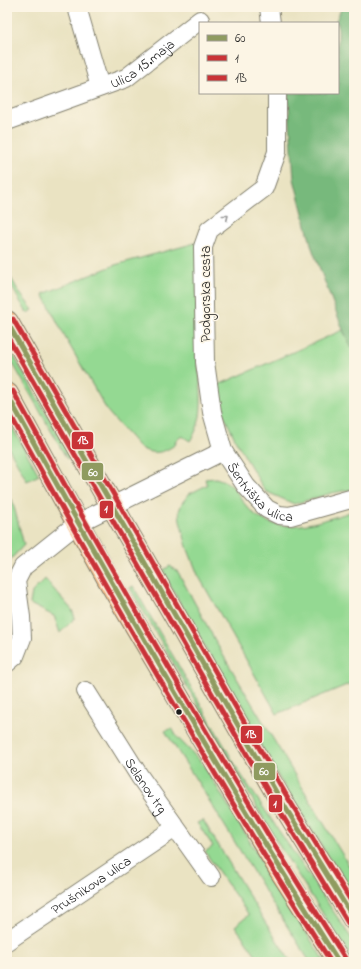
<svg xmlns="http://www.w3.org/2000/svg" width="361" height="969" font-family="'Indie Flower',sans-serif">
<style>
.green{fill:#94d992;stroke:#587a57}
.forest{fill:#77b97c;stroke:#4a6a4c}
.lines{fill:none;stroke-linecap:round;stroke-linejoin:round}
.minor-casing{stroke:#83806f;stroke-width:20}
.primary-casing{stroke:#83806f;stroke-width:24}
.minor{stroke:#fff;stroke-width:18}
.primary{stroke:#f8bd89;stroke-width:22}
.bus-1-casing{stroke:#fcf5e5;stroke-width:8}
.bus-2-casing{stroke:#fcf5e5;stroke-width:8}
.bus-3-casing{stroke:#fcf5e5;stroke-width:8}
.bus-1{stroke:#8f9b60;stroke-width:5}
.bus-2{stroke:#c93337;stroke-width:5}
.bus-3{stroke:#c93337;stroke-width:5}
.oneway{stroke:#999}
.bus-dot{fill:#1c1c1c;stroke:#fcf5e5;stroke-width:1.5}
.labels{text-anchor:middle;stroke-width:3;stroke-linejoin:round;paint-order:stroke}
.street-label{font-size:14px;fill:#1c1c1c;stroke:#fcf5e5}
.line-badge{stroke:#fcf5e5;stroke-width:1.5}
.badge-label{font-size:11px;text-anchor:middle;font-weight:bold;fill:#fff}
</style>
<rect width="100%" height="100%" fill="#fcf5e5"/>
<filter id="ink" filterUnits="userSpaceOnUse"><feTurbulence type="fractalNoise" baseFrequency=".025" numOctaves="2"/><feDisplacementMap in="SourceGraphic" scale="8" xChannelSelector="R" yChannelSelector="G"/><feConvolveMatrix kernelMatrix="1 2 1 2 8 2 1 2 1" color-interpolation-filters="sRGB"/></filter>
<filter id="wash" filterUnits="userSpaceOnUse"><feTurbulence type="fractalNoise" baseFrequency=".012" numOctaves="4" result="noise"/><feDisplacementMap in="SourceGraphic" scale="16" xChannelSelector="R" yChannelSelector="G"/><feGaussianBlur stdDeviation="0.9" result="paint"/><feColorMatrix in="noise" values="0 0 0 0 0 0 0 0 0 0 0 0 0 0 0 0 0 1.4 0 .05"/><feComposite in="paint" operator="in"/></filter>
<g filter="url(#wash)">
<rect width="100%" height="100%" fill="#eae3c2"/>
<!-- green -->
<path class="green" d="M199,242C198,273 196,305 196,337C196,370 211,412 190,441L182,436L175,441L176,444C164,453 153,456 139,447L108,412L66,339L43,294L115,265Z
M7,271L19,292L33,310L27,313L7,279Z
M343,330L354,353V489L332,493L294,504L265,491L236,441L221,409L216,386Z
M7,344L71,457L67,459L7,353Z
M7,418L39,475L27,481L7,445Z
M216,478C238,485 234,492 248,508C277,540 320,521 354,511V682L277,714L198,575L187,547L180,521L179,511L182,503L189,494L207,485L205,479Z
M12,499L24,545L10,560L7,566V502Z
M170,566L178,572L223,655L354,874V898L278,776L162,571Z
M45,579L72,610L75,618L60,633L54,616L30,604L32,592Z
M133,586L240,773L354,942V962L280,847L130,588Z
M7,592C10,611 17,634 7,652Z
M172,728L177,737L203,764L279,890L325,962H310C260,886 215,807 165,731Z
M203,820L265,922L291,962H261L235,926L249,915L205,852L213,846L197,823Z"/>
<!-- forest -->
<path class="forest" d="M342,7H354V353L343,330L312,248L294,179L288,93H338V23H335Z"/>
</g>
<g filter="url(#ink)">
<g class="lines">
<!-- minor casing -->
<g class="minor-casing">
<g id="minor">
<path d="M77,7L100,87"/>
<path d="M269,7L271,23"/>
<path id="s1" d="M277,93V152L264,188L209,230L203,247L205,362L212,412L223,451L246,486L267,509L279,515L290,516L354,498"/>
<path id="s2" d="M7,121L126,78L200,20"/>
<path d="M7,663L15,656L22,638L21,617L16,581L23,567L78,523L223,451"/>
<path id="s3" d="M86,691L140,777L211,877"/>
<path id="s4" d="M7,941L175,828"/>
</g>
</g>
<!-- primary casing -->
<g class="primary-casing">
<path id="primary" d="M7,322L279,797L354,919
M7,394L110,582L279,868L339,962"/>
</g>
<!-- minor -->
<use href="#minor" class="minor"/>
<!-- primary -->
<use href="#primary" class="primary"/>
<!-- bus-1 casing -->
<g class="bus-1-casing">
<path id="bus-1" d="M7,322L279,797L354,919
M7,394C112,586 221,777 339,962"/>
</g>
<!-- bus-2 casing -->
<g class="bus-2-casing">
<path id="bus-2" d="M7,336L273,800L348,923
M7,409C110,596 216,782 331,962"/>
</g>
<!-- bus-3 casing -->
<g class="bus-3-casing">
<path id="bus-3" d="M13,319L285,793L354,906
M13,391C118,583 227,773 345,958"/>
</g>
<!-- bus-1 -->
<use href="#bus-1" class="bus-1"/>
<!-- bus-2 -->
<use href="#bus-2" class="bus-2"/>
<!-- bus-3 -->
<use href="#bus-3" class="bus-3"/>
</g>
<!-- one-way arrows -->
<defs><path id="oneway-chevron" d="M-2-3.5L2.5 0L-2 3.5" fill="none" stroke-width="1.6" stroke-linecap="round" stroke-linejoin="round"/></defs>
<use class="oneway" href="#oneway-chevron" transform="translate(226 217) rotate(-38)"/>
</g>
<!-- markers -->
<circle class="bus-dot" cx="179" cy="712" r="3.5"/>
<g class="labels">
<!-- street labels -->
<g class="street-label">
<text dy="5" stroke="none"><textPath href="#s2" startOffset="148">Ulica 15.maja</textPath></text>
<text transform="translate(205 294) rotate(-90)" y="5">Podgorska cesta</text>
<text dy="5" stroke="none"><textPath href="#s1" startOffset="448">Šentviška ulica</textPath></text>
<text dy="5" stroke="none"><textPath href="#s3" startOffset="112">Selanov trg</textPath></text>
<text dy="5" stroke="none"><textPath href="#s4" startOffset="101">Prušnikova ulica</textPath></text>
</g>
</g>
<g class="line-badge">
<rect x="71" y="431" width="23" height="19" rx="4" fill="#c93337"/>
<rect x="81" y="462" width="23" height="19" rx="4" fill="#8f9b60"/>
<rect x="99" y="500" width="15" height="19" rx="4" fill="#c93337"/>
<rect x="240" y="725" width="23" height="19" rx="4" fill="#c93337"/>
<rect x="253" y="762" width="23" height="19" rx="4" fill="#8f9b60"/>
<rect x="268" y="794" width="15" height="19" rx="4" fill="#c93337"/>
</g>
<g class="badge-label">
<text x="83" y="444">1B</text>
<text x="93" y="476">60</text>
<text x="106" y="513">1</text>
<text x="251" y="738">1B</text>
<text x="264" y="775">60</text>
<text x="275" y="808">1</text>
</g>
<!-- margin -->
<rect width="361" height="969" fill="none" stroke="#fcf5e5" stroke-width="24"/>
<!-- legend -->
<rect x="199" y="22" width="140" height="72" fill="#fcf5e5" stroke="#a29e95"/>
<rect x="207" y="35" width="20" height="6" fill="#8f9b60" stroke="#a29e95"/>
<text x="235" y="42" font-size="12" fill="#1c1c1c">60</text>
<rect x="207" y="55" width="20" height="6" fill="#c93337" stroke="#a29e95"/>
<text x="235" y="62" font-size="12" fill="#1c1c1c">1</text>
<rect x="207" y="75" width="20" height="6" fill="#c93337" stroke="#a29e95"/>
<text x="235" y="82" font-size="12" fill="#1c1c1c">1B</text>
</svg>
